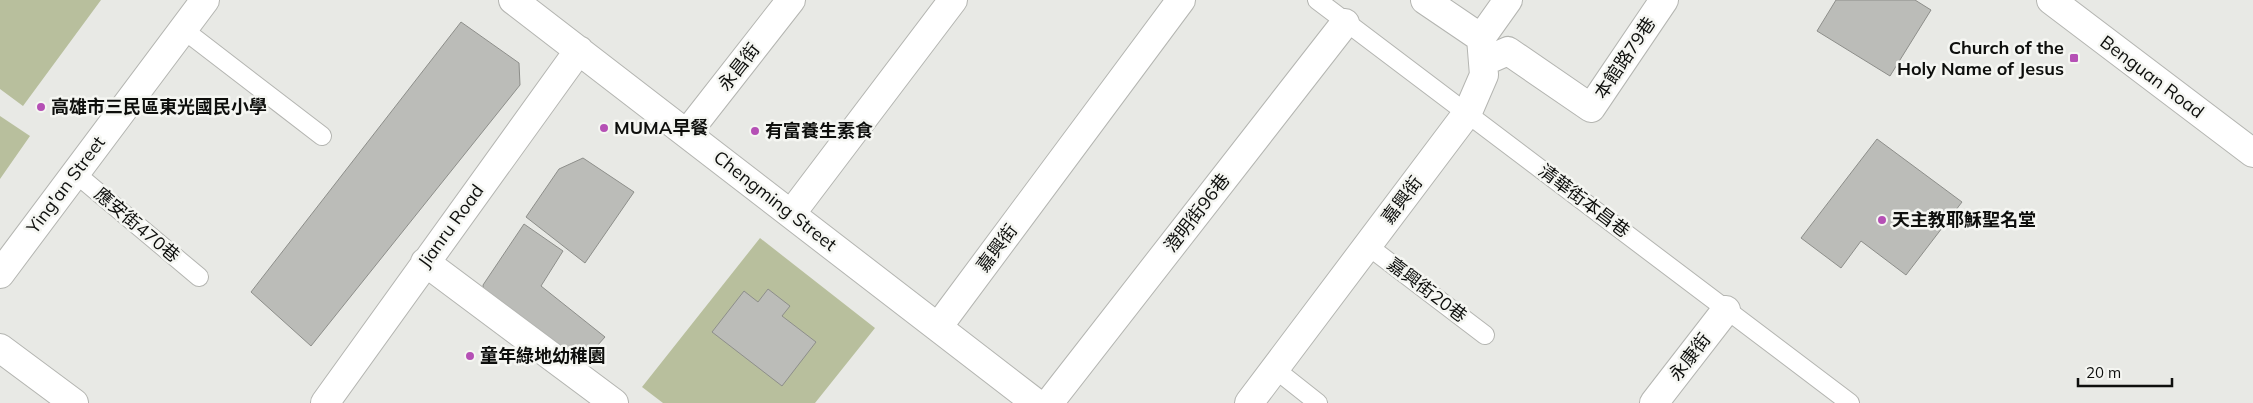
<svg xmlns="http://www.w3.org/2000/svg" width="2253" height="403" font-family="Mulish,'Noto Sans TC',sans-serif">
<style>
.green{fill:#b8bf9d}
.building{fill:#bbbcb8;stroke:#8d8e8a}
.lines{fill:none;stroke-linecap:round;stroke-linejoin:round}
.lane-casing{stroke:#b4b5b1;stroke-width:20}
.street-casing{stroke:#b4b5b1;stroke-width:30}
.secondary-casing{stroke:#b4b5b1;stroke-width:30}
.lane{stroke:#fff;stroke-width:18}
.street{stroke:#fff;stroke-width:28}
.secondary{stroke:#fff;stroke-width:28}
.poi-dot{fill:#b550b5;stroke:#f5f6f2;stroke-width:2}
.labels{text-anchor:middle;stroke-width:5;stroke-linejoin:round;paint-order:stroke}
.poi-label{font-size:18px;font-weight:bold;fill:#0e0f0d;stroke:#f5f6f2;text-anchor:start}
.street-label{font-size:18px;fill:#0e0f0d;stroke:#f5f6f2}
</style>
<rect width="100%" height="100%" fill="#e8e9e5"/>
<!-- green -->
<path class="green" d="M0,0H101L23,106L0,89Z
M0,116L30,136L0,179Z
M760,238L875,328L815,403H663L642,387Z"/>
<!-- building -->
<path class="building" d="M1836,0H1915L1931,10L1890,76L1817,31Z
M461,22L519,63L520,85L311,346L251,292Z
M1877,139L1962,202L1906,275L1861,241L1841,268L1801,238Z
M583,158L634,192L585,263L526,217L559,169Z
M524,224L563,251L541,286L605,337L572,374L485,303L483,285Z
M768,289L790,306L782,316L816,342L782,386L712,332L744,291L758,302Z"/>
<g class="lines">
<!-- lane casing -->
<g class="lane-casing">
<path id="lane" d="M1317,0L1850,403
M184,30L322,136
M75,173L199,277
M1368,246L1485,335
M1275,369L1318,403"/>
</g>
<!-- street casing -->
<g class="street-casing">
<path id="street" d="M513,0L1036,403
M1481,38L1508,0
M1483,62L1508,51L1591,108L1664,0
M687,133L791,0
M791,214L953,0
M425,262L614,403
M0,274L205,0
M938,327L1181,0
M0,348L74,403
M325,403L579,50
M1049,403L1345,23
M1249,403L1468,112L1484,75L1481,38L1425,0
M1654,403L1726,310"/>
</g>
<!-- secondary casing -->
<g class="secondary-casing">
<path id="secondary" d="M2051,0L2253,153"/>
</g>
<!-- lane -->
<use href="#lane" class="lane"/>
<!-- street -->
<use href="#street" class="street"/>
<!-- secondary -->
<use href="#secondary" class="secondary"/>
</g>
<!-- markers -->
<g class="poi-dot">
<rect x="2069" y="53" width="10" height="10" rx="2.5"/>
<circle cx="41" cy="107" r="5"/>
<circle cx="604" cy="128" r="5"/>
<circle cx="755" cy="131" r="5"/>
<circle cx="1882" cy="220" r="5"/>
<circle cx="470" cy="356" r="5"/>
</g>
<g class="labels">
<!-- poi labels -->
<g class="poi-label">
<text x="2064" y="54" text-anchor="end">Church of the<tspan x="2064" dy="21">Holy Name of Jesus</tspan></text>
<text x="51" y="113">高雄市三民區東光國民小學</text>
<text x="614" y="134">MUMA早餐</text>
<text x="765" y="137">有富養生素食</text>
<text x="1892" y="226">天主教耶穌聖名堂</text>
<text x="480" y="362">童年綠地幼稚園</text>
</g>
<!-- street labels -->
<g class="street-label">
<text transform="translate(1625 58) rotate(-56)" y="6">本館路79巷</text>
<text transform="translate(739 67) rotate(-52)" y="6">永昌街</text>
<text transform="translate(2152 77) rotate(37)" y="6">Benguan Road</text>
<text transform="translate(66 185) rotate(-53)" y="6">Ying'an Street</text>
<text transform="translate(1402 200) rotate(-53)" y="6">嘉興街</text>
<text transform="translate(775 201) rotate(38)" y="6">Chengming Street</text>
<text transform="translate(1584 201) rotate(37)" y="6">清華街本昌巷</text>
<text transform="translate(1197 213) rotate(-52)" y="6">澄明街96巷</text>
<text transform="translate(137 225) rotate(40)" y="6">應安街470巷</text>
<text transform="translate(451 226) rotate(-54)" y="6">Jianru Road</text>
<text transform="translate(997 248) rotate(-53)" y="6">嘉興街</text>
<text transform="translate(1427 290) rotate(37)" y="6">嘉興街20巷</text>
<text transform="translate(1690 357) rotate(-52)" y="6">永康街</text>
</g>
</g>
<!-- scale -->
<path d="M2078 378v8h94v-8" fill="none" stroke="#0e0f0d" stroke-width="2.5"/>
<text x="2086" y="378" font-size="15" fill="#0e0f0d" stroke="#f5f6f2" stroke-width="4" paint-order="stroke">20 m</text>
</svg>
